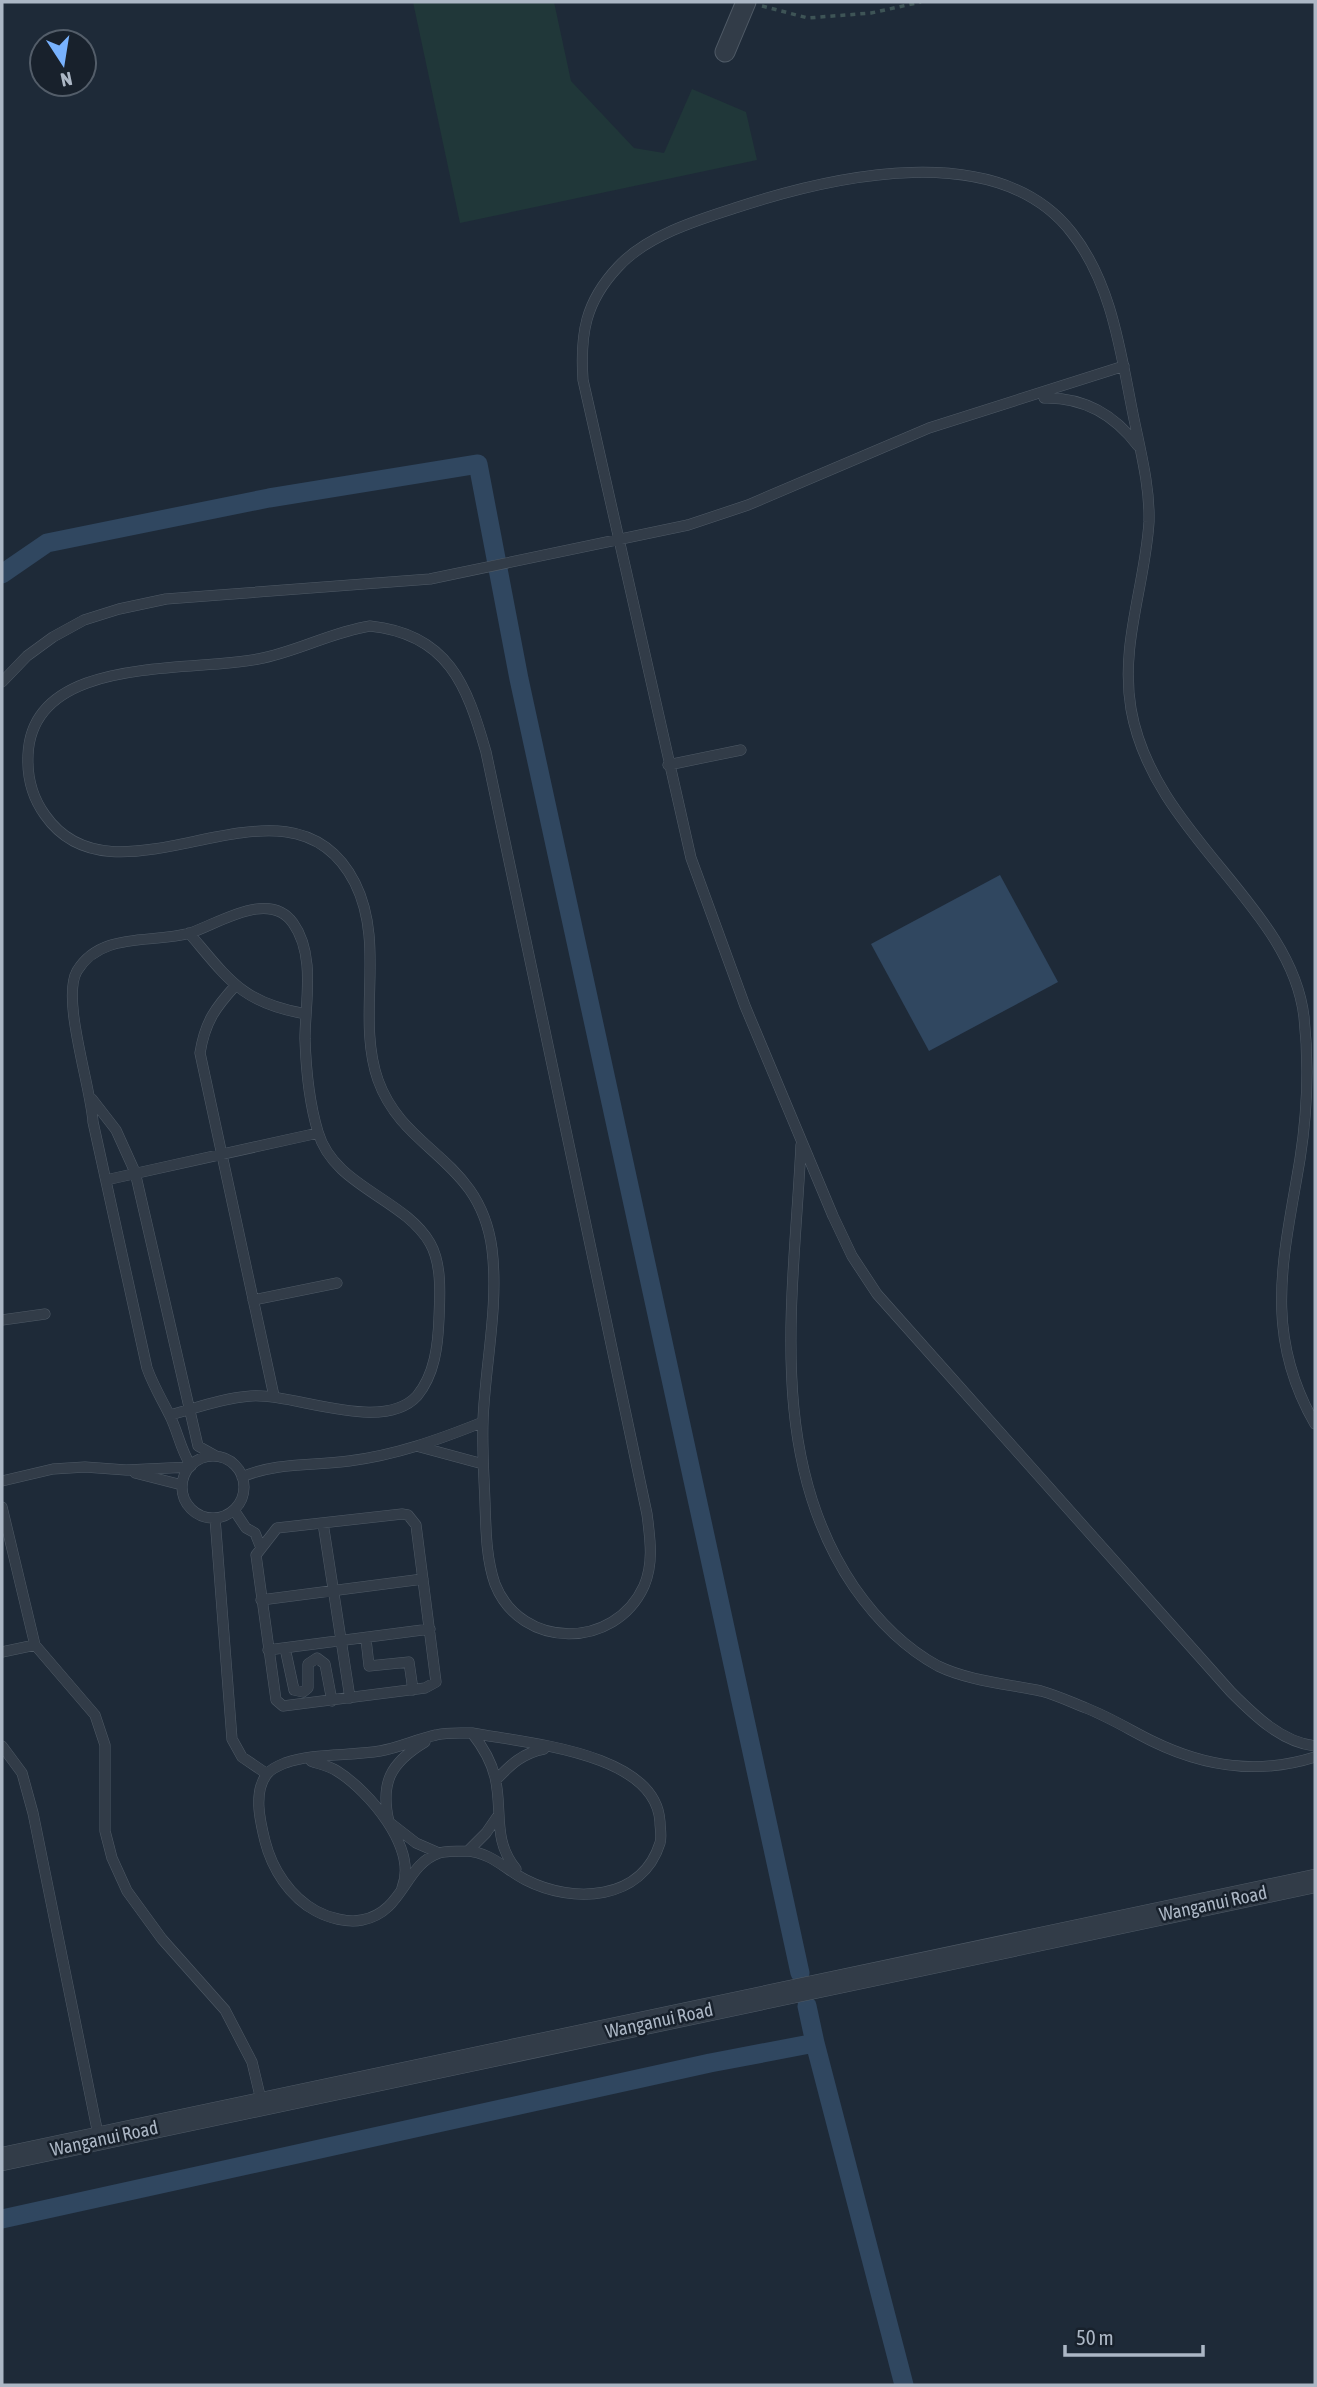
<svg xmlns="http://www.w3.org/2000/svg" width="1317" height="2387" font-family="'Asap Condensed',sans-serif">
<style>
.green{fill:#203739}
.water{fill:#304760}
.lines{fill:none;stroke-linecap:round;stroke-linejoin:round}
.canal{stroke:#304760;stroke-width:19}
.service-casing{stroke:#4f5a66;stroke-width:11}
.minor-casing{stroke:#4f5a66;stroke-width:21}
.tertiary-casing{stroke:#4f5a66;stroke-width:24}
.path{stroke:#3e5456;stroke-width:3.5;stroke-dasharray:5 5;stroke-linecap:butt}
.service{stroke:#323c48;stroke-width:10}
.minor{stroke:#323c48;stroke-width:19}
.tertiary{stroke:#323c48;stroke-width:23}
.labels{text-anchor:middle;stroke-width:5;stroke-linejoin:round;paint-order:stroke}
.street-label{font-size:19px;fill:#acb7c5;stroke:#18212c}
</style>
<rect width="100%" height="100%" fill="#1e2a38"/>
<!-- green -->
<path class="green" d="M413,2H554L571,81L634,148L664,153L692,89L746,112L757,160L460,223Z"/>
<!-- water -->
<path class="water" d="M1000,875L1058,982L929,1051L871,944Z"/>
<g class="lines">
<!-- canal -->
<path class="canal" d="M2,574L47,543L269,498L478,464L519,679L800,1973
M807,2006L815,2043
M2,2219L710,2063L815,2043L904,2385"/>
<!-- service casing -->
<g class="service-casing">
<path id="service" d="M1044,398C1084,397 1114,414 1138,446
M370,626C448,634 467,685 486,752L647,1514C650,1538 654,1563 644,1586C615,1650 521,1650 495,1584C486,1558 486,1530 485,1503C484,1476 482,1448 483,1421C485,1365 499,1306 492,1249C480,1158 404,1153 378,1080C356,1017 386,945 355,883C289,753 118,920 45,815C32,797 27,776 28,755C32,654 189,673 258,659C297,652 331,632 370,626Z
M2,682L27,656L53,637L84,620L119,609L166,599L430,579L688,525L748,505L929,428L1124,366
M668,765L741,750
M189,933C229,980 242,1003 306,1014
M236,985C215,1008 205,1022 200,1053L274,1396
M92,1099L116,1130L135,1172L198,1446L216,1456
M801,1145C794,1295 765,1456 854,1587C877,1620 903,1647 938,1666C969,1681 1008,1684 1041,1691C1056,1695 1071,1702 1086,1708C1109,1717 1130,1730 1152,1741C1205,1767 1258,1775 1315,1757
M106,1180L318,1133
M253,1300L337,1283
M2,1320L45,1314
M170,1415C196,1408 223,1398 251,1396C295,1393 382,1434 417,1396C435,1374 438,1345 439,1318C440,1294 442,1264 430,1243C404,1198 334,1187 318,1132C309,1102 306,1070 305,1039C305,1003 316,955 293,923C269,889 218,924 190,933C152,944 101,931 77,971C61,999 91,1087 93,1122L147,1368C153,1385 161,1398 169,1414C178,1431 180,1449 191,1466
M1315,1424C1262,1332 1284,1256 1300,1159C1307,1114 1309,1063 1304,1017C1291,905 1153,835 1131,709C1120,644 1145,586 1149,522C1150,488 1141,453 1134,419C1121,356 1113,285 1072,233C998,137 832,176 735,208C697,220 646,236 618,267C585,302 580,334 583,380L691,858L745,1006L833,1216L852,1256L877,1294L1231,1692C1254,1715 1281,1742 1315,1746
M420,1447L483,1464
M182 1487a31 31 0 1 1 62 0a31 31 0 1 1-62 0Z
M135,1473L182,1485
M242,1477C276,1462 313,1466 349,1461C396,1455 438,1440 483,1422
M2,1481L53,1469L85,1467L126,1470L190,1467
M2,1507L35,1645L95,1715L105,1745V1831L112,1858L127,1891L162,1939L225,2010L252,2062L262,2104
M234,1510L246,1528L255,1533L261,1548
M402,1514L408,1515L416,1525L436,1682L425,1688L283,1706L276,1700L256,1555L277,1528Z
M215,1518L232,1739L242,1757L267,1774
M323,1523L350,1698
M261,1600L423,1579
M366,1639L369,1666L409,1662L413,1690
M285,1648L294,1690L303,1692L308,1688V1664L317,1658L325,1664L332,1701
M268,1650L430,1629
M2,1652L35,1645
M472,1733C525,1743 656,1752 660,1822C660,1828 662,1837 660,1843C642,1901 573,1904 526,1880C506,1870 491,1852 466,1851C458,1851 446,1851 439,1853C404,1865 404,1912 362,1920C348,1923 329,1918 316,1911C290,1897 272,1869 265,1841C260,1821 253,1792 267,1774C270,1770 280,1765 285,1763C314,1753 349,1756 380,1751C399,1748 417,1739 436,1735C447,1732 461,1733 472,1733Z
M472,1733C483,1747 491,1760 495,1777C503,1810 492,1840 516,1869
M425,1742C390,1763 380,1783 389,1822L416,1843L439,1853
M2,1746L22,1773L33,1813L99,2139
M311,1761C319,1764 329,1766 337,1771C369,1791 418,1848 402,1888
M496,1780C511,1764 523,1753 544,1749
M468,1851L486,1833L497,1817"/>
</g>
<!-- minor casing -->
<g class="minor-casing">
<path id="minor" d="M725,52L746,2"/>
</g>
<!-- tertiary casing -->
<g class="tertiary-casing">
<path id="tertiary" d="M2,2159L1315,1881"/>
</g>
<!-- path -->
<path class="path" d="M762,6L808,18L871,13L921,2"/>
<!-- service -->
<use href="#service" class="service"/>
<!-- minor -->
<use href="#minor" class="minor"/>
<!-- tertiary -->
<use href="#tertiary" class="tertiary"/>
</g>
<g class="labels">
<!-- street labels -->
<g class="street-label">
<text transform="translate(1213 1903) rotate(-12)" y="7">Wanganui Road</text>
<text transform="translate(659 2020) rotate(-12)" y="7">Wanganui Road</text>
<text transform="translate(104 2138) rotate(-12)" y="7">Wanganui Road</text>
</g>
</g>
<!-- border -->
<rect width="1317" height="2387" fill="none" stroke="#acb7c5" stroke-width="7"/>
<!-- north arrow -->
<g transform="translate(63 63) rotate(168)"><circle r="33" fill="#18212c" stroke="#535d69" stroke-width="2"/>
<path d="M0-5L12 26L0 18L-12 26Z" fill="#78b2fe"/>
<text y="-10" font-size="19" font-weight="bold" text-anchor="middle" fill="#acb7c5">N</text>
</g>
<!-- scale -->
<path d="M1065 2345v10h138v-10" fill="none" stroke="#acb7c5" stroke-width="3.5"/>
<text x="1076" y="2345" font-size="21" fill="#acb7c5" stroke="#18212c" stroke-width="5" paint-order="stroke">50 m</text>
</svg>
